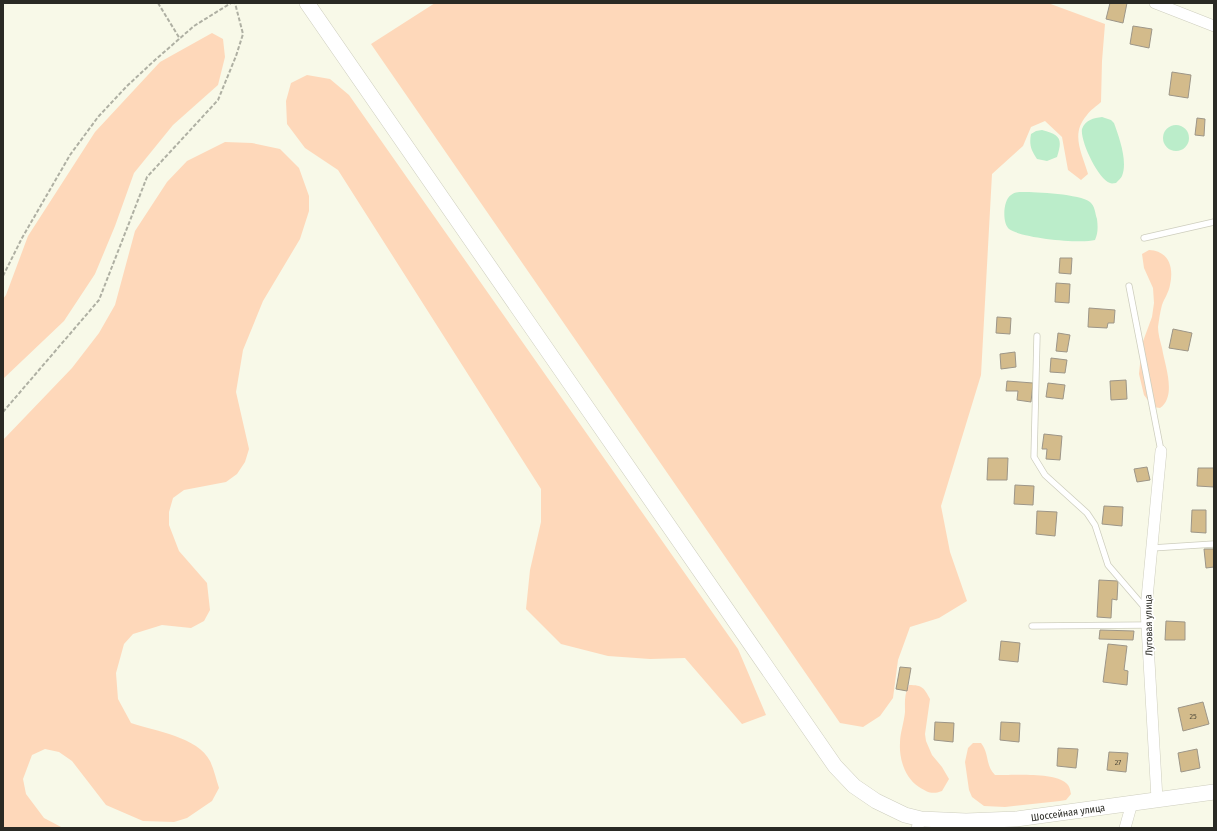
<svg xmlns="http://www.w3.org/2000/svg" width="1217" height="831" font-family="'Fira Sans Condensed',sans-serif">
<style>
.green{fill:#fed8ba}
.water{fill:#bbedca}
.building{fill:#d3bb8b;stroke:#9d9688}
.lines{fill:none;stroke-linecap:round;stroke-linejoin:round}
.lane-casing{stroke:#cecebe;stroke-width:7}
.street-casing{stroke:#cecebe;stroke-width:12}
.secondary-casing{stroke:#cecebe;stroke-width:16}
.path{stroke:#afb0a3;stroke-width:2;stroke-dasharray:4 2;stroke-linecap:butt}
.lane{stroke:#fff;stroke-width:5.5}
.street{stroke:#fff;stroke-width:11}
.secondary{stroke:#fff;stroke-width:15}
.labels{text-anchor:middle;stroke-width:3.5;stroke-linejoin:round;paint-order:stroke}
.number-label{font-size:8px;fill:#544e3e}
.street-label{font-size:10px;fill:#2a2a24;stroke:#fff}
</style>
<rect width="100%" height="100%" fill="#f8f9e8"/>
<!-- green -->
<path class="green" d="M435,3H1048L1105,24L1102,61L1101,102C1097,106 1090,110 1087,115C1070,134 1082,153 1088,174L1081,180L1068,170L1062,137L1045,121L1031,127L1023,146L992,174L981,375L941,506L950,552L967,601L939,618L910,627L898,660L893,698L880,716L863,727L840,723L371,44Z
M212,33L223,39L225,57L218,85L173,125L134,173L115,226L95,274L64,321L3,379V299L6,295L28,236L95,132L160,62Z
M307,75L330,79L349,95L738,649L766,715L742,724L685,658L650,659L608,656L561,644L526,609L530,570L541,522V489L338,170L305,148L287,124L286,101L291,83Z
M225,142L252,143L280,149L299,168L309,196V211L300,239L263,301L243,350L236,392L249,449L245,462L237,474L226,482L184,490L173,498L169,512V525L179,551L207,583L210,610L204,621L191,628L162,625L133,634L124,644L116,673L118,699L131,723C155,731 198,737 210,761C214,769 216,779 219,788L212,801L187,818L174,822L143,821L106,805L72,761L59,752L45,749L32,755L23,779L26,794L44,818L63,828H3V440L72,368L99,333L115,305L135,231L167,182L187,161Z
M1149,250C1169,251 1174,267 1170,285C1169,292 1164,299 1162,305C1160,312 1159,320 1158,327C1158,333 1160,341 1162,348C1165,366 1177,396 1160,408L1153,407L1144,395L1139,374L1142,344L1152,317L1154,303L1153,288L1144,268L1142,254Z
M909,685C923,685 924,688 930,699L925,734L926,741L932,755L942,767L949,779L942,791C932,795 927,792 919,787C905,778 899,759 900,743C900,733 904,723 905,712C905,703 904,694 909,685Z
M973,743H981C990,755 985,765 995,775C1011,775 1055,772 1066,783C1070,786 1070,790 1071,794L1066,800L1060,801L1005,807L984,806L972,797L969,790L965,762L968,748Z"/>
<!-- water -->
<path class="water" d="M1102,117L1111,120L1114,123C1119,137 1128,161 1122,176C1121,178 1118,181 1116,183C1114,183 1112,184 1110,183C1098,179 1080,141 1082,129C1085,120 1094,118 1102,117Z
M1163 138a13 13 0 1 1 26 0a13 13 0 1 1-26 0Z
M1042,130C1060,135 1063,138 1057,157L1047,161L1037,159C1031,150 1029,145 1031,134L1036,131Z
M1023,192C1036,192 1080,194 1090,202C1095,206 1095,213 1097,219C1098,227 1098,233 1095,240C1080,244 1021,238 1009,229C1002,223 1003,200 1011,195C1014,192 1019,192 1023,192Z"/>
<!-- building -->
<path class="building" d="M1110,3H1127L1123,23L1106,19Z
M1133,26L1152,29L1149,48L1130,44Z
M1172,72L1191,75L1188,98L1169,95Z
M1197,118L1205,119L1204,136L1195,135Z
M1060,258H1072L1071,274L1059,273Z
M1056,283L1070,284L1069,303L1055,302Z
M1089,308L1115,310L1114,323H1108L1107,328L1088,327Z
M997,317L1011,318L1010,334L996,333Z
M1173,329L1192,333L1188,351L1169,348Z
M1058,333L1070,335L1067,352L1056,351Z
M1015,352L1016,367L1001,369L1000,354Z
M1051,358L1067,360L1065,373L1050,372Z
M1126,380L1127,399L1111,400L1110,381Z
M1007,381L1033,383L1031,402L1017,400L1018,391H1006Z
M1048,383L1065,385L1063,399L1046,397Z
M1044,434L1062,436L1060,460L1046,459L1047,449H1042Z
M988,458H1008L1007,480H987Z
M1147,467L1150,480L1137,482L1134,469Z
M1198,468H1214V487L1197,486Z
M1015,485L1034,486L1033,505L1014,504Z
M1104,506L1123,507L1122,526L1102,524Z
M1192,510H1206V533L1191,532Z
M1037,511L1057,512L1055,536L1036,534Z
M1204,549H1214V567L1206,568Z
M1099,580L1118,581L1117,600L1112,599L1111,618L1097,617Z
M1166,621L1185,622V640H1165Z
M1100,630L1134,631L1133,640L1099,639Z
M1001,641L1020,643L1018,662L999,660Z
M1108,644L1127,646L1124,670L1128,671L1127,685L1103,682Z
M900,667L911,668L907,691L896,689Z
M1203,702L1209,724L1183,731L1178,708Z
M935,722L954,723L953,742L934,740Z
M1001,722L1020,723L1019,742L1000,740Z
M1058,748L1078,749L1076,768L1057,766Z
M1197,749L1200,768L1181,772L1178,753Z
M1109,752L1128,753L1126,772L1107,770Z"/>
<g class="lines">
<!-- lane casing -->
<g class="lane-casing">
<path id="lane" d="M1144,238L1214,222
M1129,286L1161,451
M1037,336L1034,457L1045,475L1087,513L1095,525L1108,565L1145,608
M1152,548L1214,544
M1032,626L1147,625"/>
</g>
<!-- street casing -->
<g class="street-casing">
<path id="street" d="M1155,3L1214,26
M1157,799L1146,609L1161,451
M917,828L921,819
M1125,828L1132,803"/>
</g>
<!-- secondary casing -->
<g class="secondary-casing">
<path id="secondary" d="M307,3L835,766L854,786L876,801L905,815L921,819L966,821L1016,819L1214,792"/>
</g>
<!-- path -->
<path class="path" d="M158,3L180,39
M3,276L22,238L70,155L98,117L127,86L155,60L194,26L231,3
M3,412L99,300L147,177L218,100L236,56L243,34L235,3"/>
<!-- lane -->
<use href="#lane" class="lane"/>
<!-- street -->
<use href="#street" class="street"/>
<!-- secondary -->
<use href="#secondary" class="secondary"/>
</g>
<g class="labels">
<!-- number labels -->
<g class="number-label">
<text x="1193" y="719">25</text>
<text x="1118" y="765">27</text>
</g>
<!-- street labels -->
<g class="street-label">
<text transform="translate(1148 625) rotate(-91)" y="4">Луговая улица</text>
<text transform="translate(1068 812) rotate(-8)" y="4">Шоссейная улица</text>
</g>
</g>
<!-- border -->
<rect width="1217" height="831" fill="none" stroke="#2a2a24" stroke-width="8"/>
</svg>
